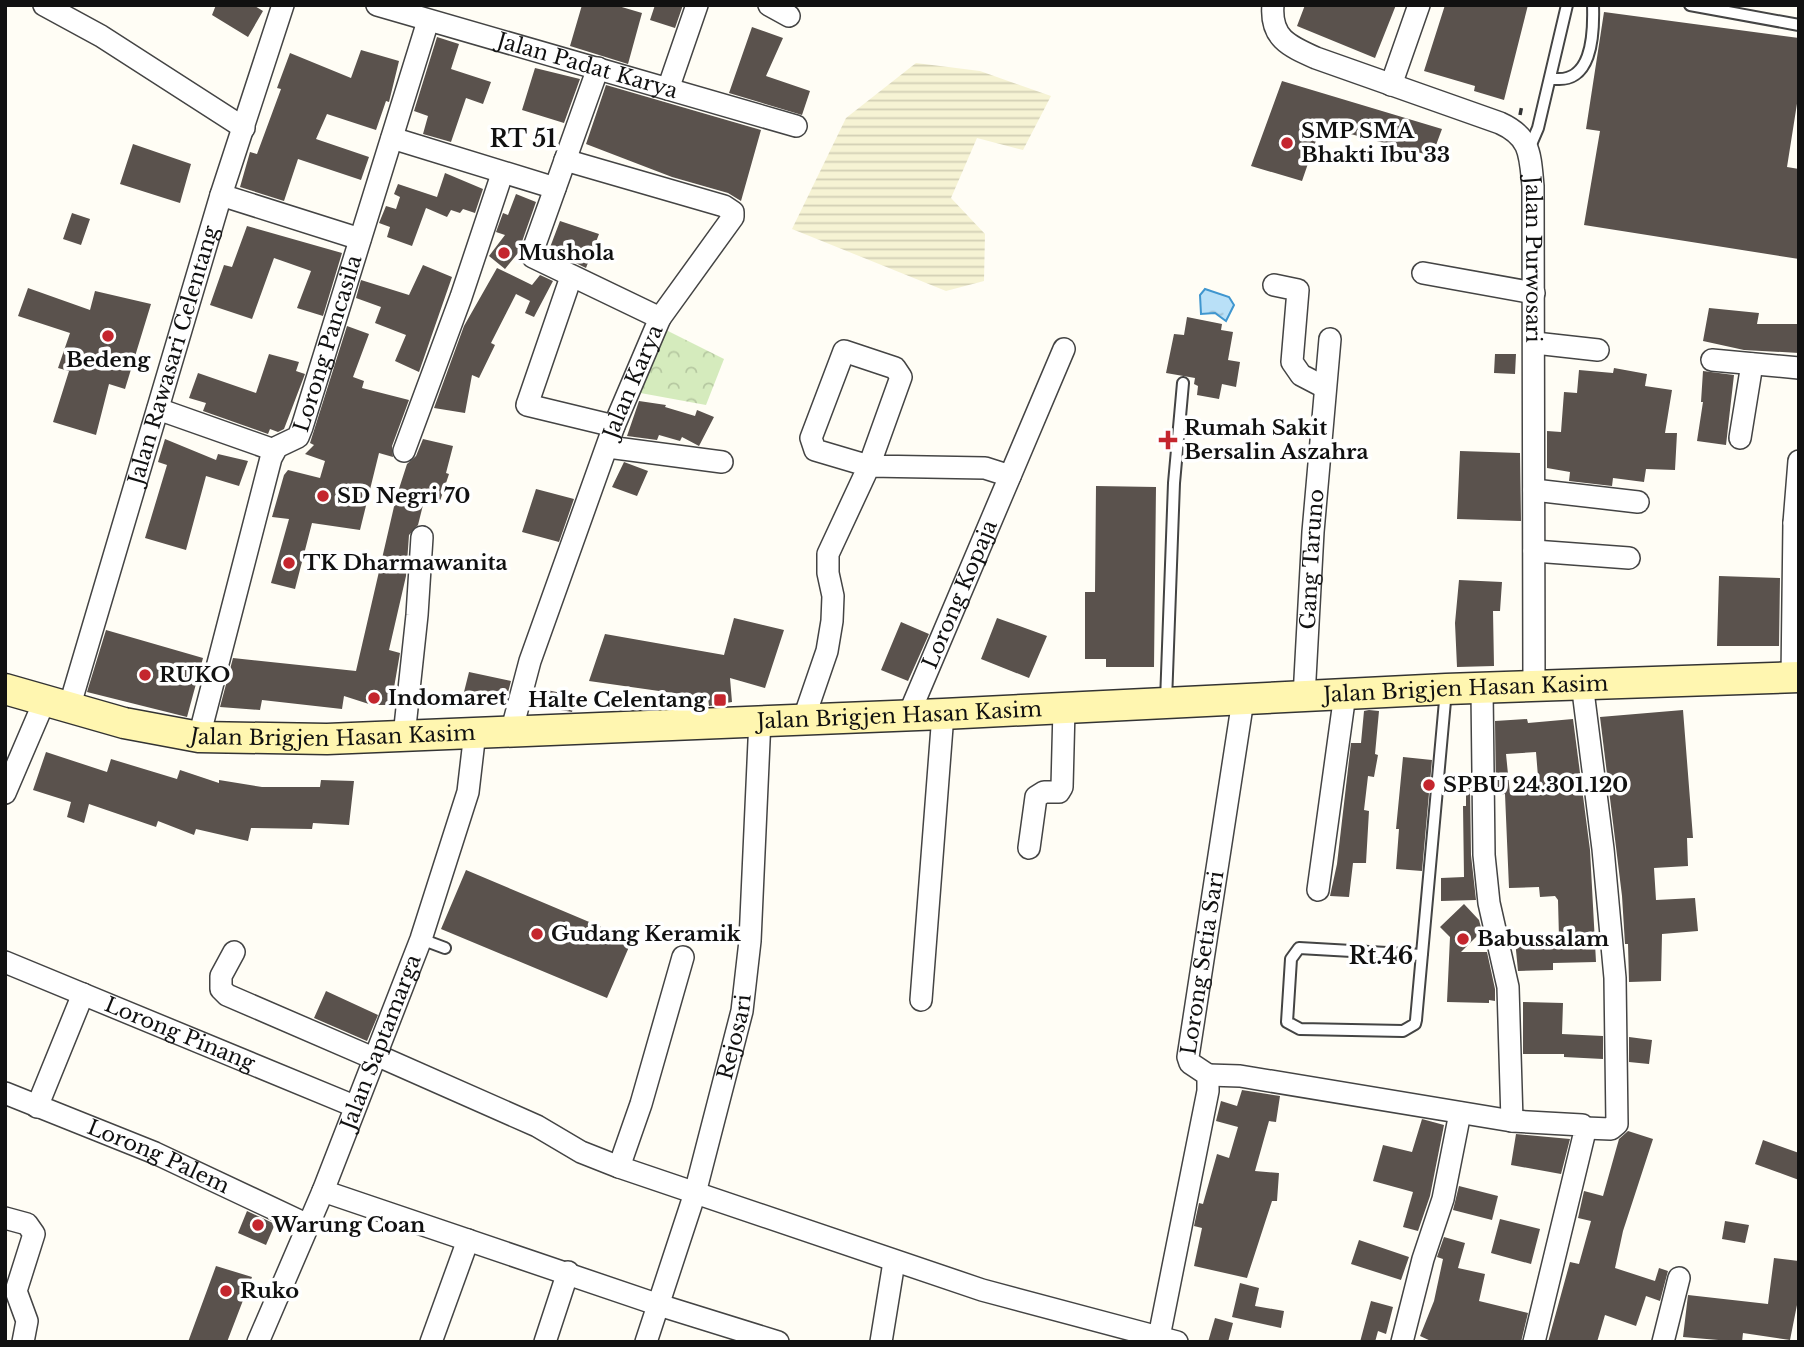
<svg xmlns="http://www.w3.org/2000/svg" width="1804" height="1347" font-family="'Libre Baskerville',serif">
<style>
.farmland{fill:url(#farmland-rules)}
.park{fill:url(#park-crowns)}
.water{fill:url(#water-ripples);stroke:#3f96cf;stroke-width:2}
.building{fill:#5a524d;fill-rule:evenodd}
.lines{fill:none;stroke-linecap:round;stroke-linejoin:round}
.lane-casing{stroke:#444;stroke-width:14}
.street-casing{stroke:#444;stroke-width:24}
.secondary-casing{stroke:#333;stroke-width:33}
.path{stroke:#333;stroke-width:3.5;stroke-dasharray:7 3.5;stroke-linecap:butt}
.lane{stroke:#fff;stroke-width:10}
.street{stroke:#fff;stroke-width:21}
.secondary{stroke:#fff6b0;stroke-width:30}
.poi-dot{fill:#c4262e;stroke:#fff;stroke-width:2.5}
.labels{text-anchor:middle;stroke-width:7;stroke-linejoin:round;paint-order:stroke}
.street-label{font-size:21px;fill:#111;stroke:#fff}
.poi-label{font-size:21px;font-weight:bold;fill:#111;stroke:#fff;text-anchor:start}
.neighbourhood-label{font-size:23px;font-weight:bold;fill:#111;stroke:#fff}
</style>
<defs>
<pattern id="farmland-rules" width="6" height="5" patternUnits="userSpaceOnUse" patternTransform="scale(1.75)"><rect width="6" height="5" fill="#f6f3d4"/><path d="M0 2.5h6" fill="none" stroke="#d2cfb5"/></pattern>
<pattern id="park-crowns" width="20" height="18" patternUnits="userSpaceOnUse" patternTransform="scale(1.75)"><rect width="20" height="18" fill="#d5ebbd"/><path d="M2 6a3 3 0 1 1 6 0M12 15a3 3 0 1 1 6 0" fill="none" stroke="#b6c8a1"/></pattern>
<pattern id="water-ripples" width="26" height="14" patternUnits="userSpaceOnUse" patternTransform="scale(1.75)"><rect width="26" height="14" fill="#b9e0f7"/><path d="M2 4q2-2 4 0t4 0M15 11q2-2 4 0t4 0" fill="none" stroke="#9ebfd3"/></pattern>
</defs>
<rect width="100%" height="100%" fill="#fffdf5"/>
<!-- farmland -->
<path class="farmland" d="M916,63L980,71L1051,96L1023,150L977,138L951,198L985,234L984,281L946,291L792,229L846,118Z"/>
<!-- park -->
<path class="park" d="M664,329L724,359L706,405L635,392Z"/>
<!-- water -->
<path class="water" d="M1205,289L1229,297L1234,305L1226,321L1215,313L1201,314L1200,295Z"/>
<!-- building -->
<path class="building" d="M216,5H253L263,11L248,37L212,15Z
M582,5H615L642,13L628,64L570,46Z
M655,5H683L675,28L650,20Z
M1305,5H1396L1375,58L1297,26Z
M1445,5H1528L1504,100L1474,91L1475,86L1424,71Z
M1604,12L1799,38V91L1787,167L1799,169V259L1584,225L1600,131L1586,129Z
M752,27L783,38L766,76L810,91L802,115L729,93Z
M437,37L459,44L451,69L491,82L483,104L466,98L451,142L423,134L428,116L414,111Z
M361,50L399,61L389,102L386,101L376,130L327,114L316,139L369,157L361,180L298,159L284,201L240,187L250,152L257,154L281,89L277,88L290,53L351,78Z
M535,68L580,79L564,123L522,110Z
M1282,81L1442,129L1432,156L1321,126L1302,181L1251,166Z
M606,85L761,130L741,201L728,193L672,177L586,144Z
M133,144L191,164L180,203L120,184Z
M445,173L483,189L475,213L463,209L460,213L451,210L447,217L426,208L412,246L387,237L390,227L379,223L386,206L396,209L400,197L394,194L398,184L437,197Z
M516,194L536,202L518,253L505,269L489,256L505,235L496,232L503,213L508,215Z
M72,213L90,219L81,245L63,239Z
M560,221L599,234L586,268L549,250Z
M247,226L342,253L323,316L297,308L311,271L274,258L252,319L210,305L224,265L232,267Z
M423,265L452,277L419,372L395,361L406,335L375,323L381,307L356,298L361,280L409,295Z
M497,268L532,285L540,275L553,281L534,317L525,313L530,301L516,294L491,343L495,345L479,378L472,375L465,413L434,408L464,326Z
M28,288L90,310L95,291L151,304L125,389L109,384L96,435L53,422L69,371L58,368L70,333L18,316Z
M1709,308L1759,313L1757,324H1799V353L1744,350L1703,341Z
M1187,317L1222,324L1221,330L1233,332L1228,360L1240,362L1236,387L1222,384L1219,399L1197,395L1198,386L1194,384L1195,378L1166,373L1174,334L1184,335Z
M347,326L369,334L353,377L364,381L362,388L409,400L392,446L393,457L379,453L360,530L312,523L295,589L271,583L289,519L272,517L284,475L288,470L320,478L325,461L305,454L314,445L310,443Z
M269,354L299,362L296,371L305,374L284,429L278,432L270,429L268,434L203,411L206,403L189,398L198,373L256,393Z
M1495,354H1516L1515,374L1494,373Z
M1614,368L1647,374L1645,386L1672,390L1665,433H1677L1675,470L1646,469L1644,482L1613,478L1612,486L1569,481L1570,472L1547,468V431L1561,432L1564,392L1577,393L1579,370L1613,373Z
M1703,371L1734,375L1726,445L1697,441L1703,402H1701Z
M639,401L666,405L665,407L695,416L697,410L714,417L699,446L682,437L680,441L659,435L657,440L627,436Z
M165,439L216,460L218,454L248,461L239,486L206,476L186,550L145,538L167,465L158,462Z
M423,439L453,446L446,473L449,474L440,501L425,497L418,525L409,535L406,576L389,650L400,653L391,705H372L344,696L342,709L262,700L260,710L220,707L233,658L356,671L396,498L407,464L416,456Z
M1460,451L1520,453L1521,521L1457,519Z
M624,462L648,471L637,496L612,487Z
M1096,486L1156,487L1154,667H1106V659H1085V592H1095Z
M536,489L574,499L559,542L522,532Z
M1719,576L1780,578L1779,646H1717Z
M1459,580L1502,582L1500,611H1493L1494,666L1457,667L1455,623Z
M734,618L784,630L765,688L730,678L732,702L709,706L708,698L589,681L605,634L724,655Z
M997,618L1047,636L1029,678L981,659Z
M901,622L929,634L908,681L881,670Z
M106,630L203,658L187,717L87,692Z
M469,672L511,681L505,704L463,696Z
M537,688L576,696L572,712L532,705Z
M1369,710L1379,711L1375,754L1378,755L1374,777L1368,776L1364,810L1369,811L1366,863H1353L1349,897L1330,896L1337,864L1351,743H1361L1364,711Z
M1683,710L1693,838H1687L1688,866L1654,868L1656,900L1695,898L1698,931L1662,934L1661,981L1629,982L1628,944H1625L1622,896L1600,717Z
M1527,719L1528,723L1573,719L1590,850L1596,962L1553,963V970L1518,971L1515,940L1559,938L1558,900L1555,896L1540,897L1539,887L1509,888L1505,794L1496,795L1495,721ZM1536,752L1539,789L1510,794L1506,754Z
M46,752L107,772L111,759L177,779L180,770L219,783V780L262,787H320L321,780L354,781L349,825L313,823L312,829L251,828L248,841L196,829L194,835L158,821L156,827L89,804L84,823L67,817L71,802L33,790Z
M1403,757L1432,760L1422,871L1396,869L1399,829H1396Z
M1466,785H1470L1471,855L1476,900L1441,901V878L1464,877L1463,806H1466Z
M466,870L632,940L607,998L441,929Z
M1464,904L1479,920L1482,931L1461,952H1487L1495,989V1001L1489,1000V1003L1447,1002L1450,937L1440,927Z
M326,991L378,1015L367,1041L314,1018Z
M1523,1002L1563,1003L1562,1034L1603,1036V1059L1564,1057V1054H1523Z
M1629,1037L1652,1040L1649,1064L1629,1062Z
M1242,1090L1280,1096L1276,1122L1269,1121L1255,1171L1279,1173L1277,1201H1272L1247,1278L1194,1266L1202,1228L1194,1226L1199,1203L1203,1204L1217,1154L1229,1158L1238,1127L1216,1121L1221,1101L1237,1106Z
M1422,1119L1444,1125L1430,1196L1418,1231L1403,1227L1413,1192L1373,1181L1383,1145L1412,1152Z
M1628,1131L1653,1139L1623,1231L1615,1268L1655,1281L1659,1268L1668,1271L1660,1301L1646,1296L1636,1326L1605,1315L1597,1342H1548L1570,1262L1579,1264L1591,1221L1578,1218L1584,1191L1603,1196L1619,1139Z
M1516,1134L1570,1139L1561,1174L1511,1165Z
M1763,1140L1799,1153V1180L1755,1164Z
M1459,1186L1498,1196L1492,1220L1453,1210Z
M247,1211L275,1224L266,1245L238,1233Z
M1500,1219L1540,1229L1531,1264L1491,1253Z
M1725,1221L1749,1225L1745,1243L1722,1239Z
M1444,1237L1465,1243L1458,1268L1485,1274L1479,1301L1528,1313L1521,1342H1433L1420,1336L1434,1301L1443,1259L1437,1257Z
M1359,1240L1409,1257L1401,1280L1351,1264Z
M1774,1258L1799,1261V1295L1790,1340L1743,1333L1742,1342L1683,1337L1688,1295L1768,1304Z
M216,1266L252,1277L227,1342H188Z
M1240,1283L1259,1288L1255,1306L1284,1311L1281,1328L1232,1317Z
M1371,1301L1393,1307L1386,1334L1378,1331L1375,1342H1360Z
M1215,1318L1233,1323L1228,1342H1208Z"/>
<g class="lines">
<!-- lane casing -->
<g class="lane-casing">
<path id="lane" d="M1690,5L1799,25
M1550,78C1592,87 1594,36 1593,5
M1529,149L1538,128L1567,5
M1166,701L1174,483L1183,383
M421,939L445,948
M1422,955L1299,948L1291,959L1287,1022L1300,1029L1403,1031L1415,1024L1416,1020L1446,690"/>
</g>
<!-- street casing -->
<g class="street-casing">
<g id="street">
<path d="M44,5L101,36L244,128"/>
<path id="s1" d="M377,5L796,126"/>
<path d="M769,5L789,16"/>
<path id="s2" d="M1273,5C1270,38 1289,46 1316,58L1500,123C1531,137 1530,155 1533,186L1534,684"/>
<path d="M1391,85L1419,5"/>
<path d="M668,89L697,5"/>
<path d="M392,138L555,188"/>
<path d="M565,160L724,206L733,212V217L660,318"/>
<path d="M221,195L360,239"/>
<path d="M1423,273L1534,293"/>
<path d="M571,277L527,405L614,426"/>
<path d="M1274,285L1298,290L1292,362L1301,375L1324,387"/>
<path d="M1535,343L1598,350"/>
<path d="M1712,360L1799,368"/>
<path d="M158,409L274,450"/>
<path d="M1740,438L1752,364"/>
<path d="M608,447L722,462"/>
<path d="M404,451L461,297L502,174"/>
<path d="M1534,490L1638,502"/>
<path d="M1794,523L1799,461"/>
<path d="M1534,551L1629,558"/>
<path d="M1792,677L1794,523H1799"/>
<path d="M1582,683L1603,849L1615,978L1617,1124L1611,1129L1585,1128"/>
<path d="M1482,690L1484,855L1489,903L1508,987L1512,1121"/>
<path id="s3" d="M1304,697L1313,532L1330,339"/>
<path id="s4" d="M69,708L221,195L283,5"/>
<path id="s5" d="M909,714L1064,349"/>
<path d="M804,718L827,651L832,621L833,596L828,573V554L869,466L901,377L895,368L844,351L811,438L815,450L869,466L985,468L1010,476"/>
<path id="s6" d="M512,729L530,661L614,426L660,318L533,257V250L598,68"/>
<path d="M404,736L417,615L422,537"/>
<path id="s7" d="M199,737L271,458L277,447L298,437L302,427L428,21"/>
<path d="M5,793L44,702"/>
<path d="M1029,848L1036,797L1044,792H1059L1062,787L1064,709"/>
<path d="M1318,890L1345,694"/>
<path d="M234,952L221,976V989L227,995L373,1058"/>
<path id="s8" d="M5,962L354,1106"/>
<path d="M921,1000L943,714"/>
<path d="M374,1054L537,1126L581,1152L619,1167L982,1290L1177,1342"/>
<path d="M1208,1075L1240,1076L1512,1121L1582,1125L1585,1131L1534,1342"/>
<path id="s9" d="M5,1093L155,1153L308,1225"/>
<path d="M37,1107L83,994"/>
<path d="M619,1167L641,1104L683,957"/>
<path d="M323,1191L659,1305L778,1342"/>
<path d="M5,1218L27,1224L34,1234L16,1291L27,1321L23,1342"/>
<path id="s10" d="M1159,1337L1208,1091V1075L1190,1063L1188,1057L1243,700"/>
<path id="s11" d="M258,1342L323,1191L421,939L468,792L475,732"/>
<path d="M431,1342L468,1240"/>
<path d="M545,1342L568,1272"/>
<path id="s12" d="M646,1342L695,1193L742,1011L750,941L760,719"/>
<path d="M881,1342L894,1262"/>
<path d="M1402,1342L1423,1259L1443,1199L1460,1113"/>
<path d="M1663,1342L1679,1278"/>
</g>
</g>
<!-- secondary casing -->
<g class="secondary-casing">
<g id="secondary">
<path id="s13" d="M5,689L124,723L199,737L327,739L943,714L1446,689L1799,677"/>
</g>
</g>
<!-- path -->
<path class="path" d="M1520,115L1522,105"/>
<!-- lane -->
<use href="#lane" class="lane"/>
<!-- street -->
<use href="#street" class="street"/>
<!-- secondary -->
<use href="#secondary" class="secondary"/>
</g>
<!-- markers -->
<g class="poi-dot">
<circle cx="1287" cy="143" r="7"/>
<circle cx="504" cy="253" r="7"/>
<circle cx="108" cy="336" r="7"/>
<path d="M1164.5 429.5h7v7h7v7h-7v7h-7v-7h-7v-7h7z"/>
<circle cx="323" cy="496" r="7"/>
<circle cx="289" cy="563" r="7"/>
<circle cx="145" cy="675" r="7"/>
<circle cx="374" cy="698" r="7"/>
<rect x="713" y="693" width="14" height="14" rx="3.5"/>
<circle cx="1429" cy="785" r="7"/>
<circle cx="537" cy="934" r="7"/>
<circle cx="1463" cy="939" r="7"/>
<circle cx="258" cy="1225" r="7"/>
<circle cx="226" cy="1291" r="7"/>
</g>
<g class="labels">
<!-- street labels -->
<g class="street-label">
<text dy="7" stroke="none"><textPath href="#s1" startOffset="219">Jalan Padat Karya</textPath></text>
<text dy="7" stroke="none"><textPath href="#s2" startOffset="420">Jalan Purwosari</textPath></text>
<text dy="7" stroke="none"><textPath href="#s7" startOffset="422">Lorong Pancasila</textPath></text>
<text dy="7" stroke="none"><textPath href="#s4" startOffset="368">Jalan Rawasari Celentang</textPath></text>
<text dy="7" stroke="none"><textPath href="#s6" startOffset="368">Jalan Karya</textPath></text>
<text dy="7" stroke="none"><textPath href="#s3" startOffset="138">Gang Taruno</textPath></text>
<text dy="7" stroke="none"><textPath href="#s5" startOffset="130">Lorong Kopaja</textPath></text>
<text dy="7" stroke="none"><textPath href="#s13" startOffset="1468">Jalan Brigjen Hasan Kasim</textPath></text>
<text dy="7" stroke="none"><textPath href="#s13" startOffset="901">Jalan Brigjen Hasan Kasim</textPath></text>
<text dy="7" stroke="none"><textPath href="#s13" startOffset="334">Jalan Brigjen Hasan Kasim</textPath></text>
<text dy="7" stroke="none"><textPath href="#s10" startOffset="390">Lorong Setia Sari</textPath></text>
<text dy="7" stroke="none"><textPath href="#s8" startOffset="189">Lorong Pinang</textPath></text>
<text dy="7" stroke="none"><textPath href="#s12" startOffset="318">Rejosari</textPath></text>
<text dy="7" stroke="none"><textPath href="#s11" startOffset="324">Jalan Saptamarga</textPath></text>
<text dy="7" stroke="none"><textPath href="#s9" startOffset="166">Lorong Palem</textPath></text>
</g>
<!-- poi labels -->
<g class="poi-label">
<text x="1301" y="138">SMP SMA<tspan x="1301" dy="24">Bhakti Ibu 33</tspan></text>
<text x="518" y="260">Mushola</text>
<text x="108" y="367" text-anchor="middle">Bedeng</text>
<text x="1184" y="435">Rumah Sakit<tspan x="1184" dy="24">Bersalin Aszahra</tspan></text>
<text x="337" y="503">SD Negri 70</text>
<text x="303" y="570">TK Dharmawanita</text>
<text x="159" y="682">RUKO</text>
<text x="388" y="705">Indomaret</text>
<text x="706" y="707" text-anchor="end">Halte Celentang</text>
<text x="1443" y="792">SPBU 24.301.120</text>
<text x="551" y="941">Gudang Keramik</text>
<text x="1477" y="946">Babussalam</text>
<text x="272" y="1232">Warung Coan</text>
<text x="240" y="1298">Ruko</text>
</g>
<!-- neighbourhood labels -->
<g class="neighbourhood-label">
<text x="523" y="147">RT 51</text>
<text x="1381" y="964">Rt.46</text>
</g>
</g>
<!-- border -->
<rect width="1804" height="1347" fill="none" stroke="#111111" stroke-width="14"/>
</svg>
